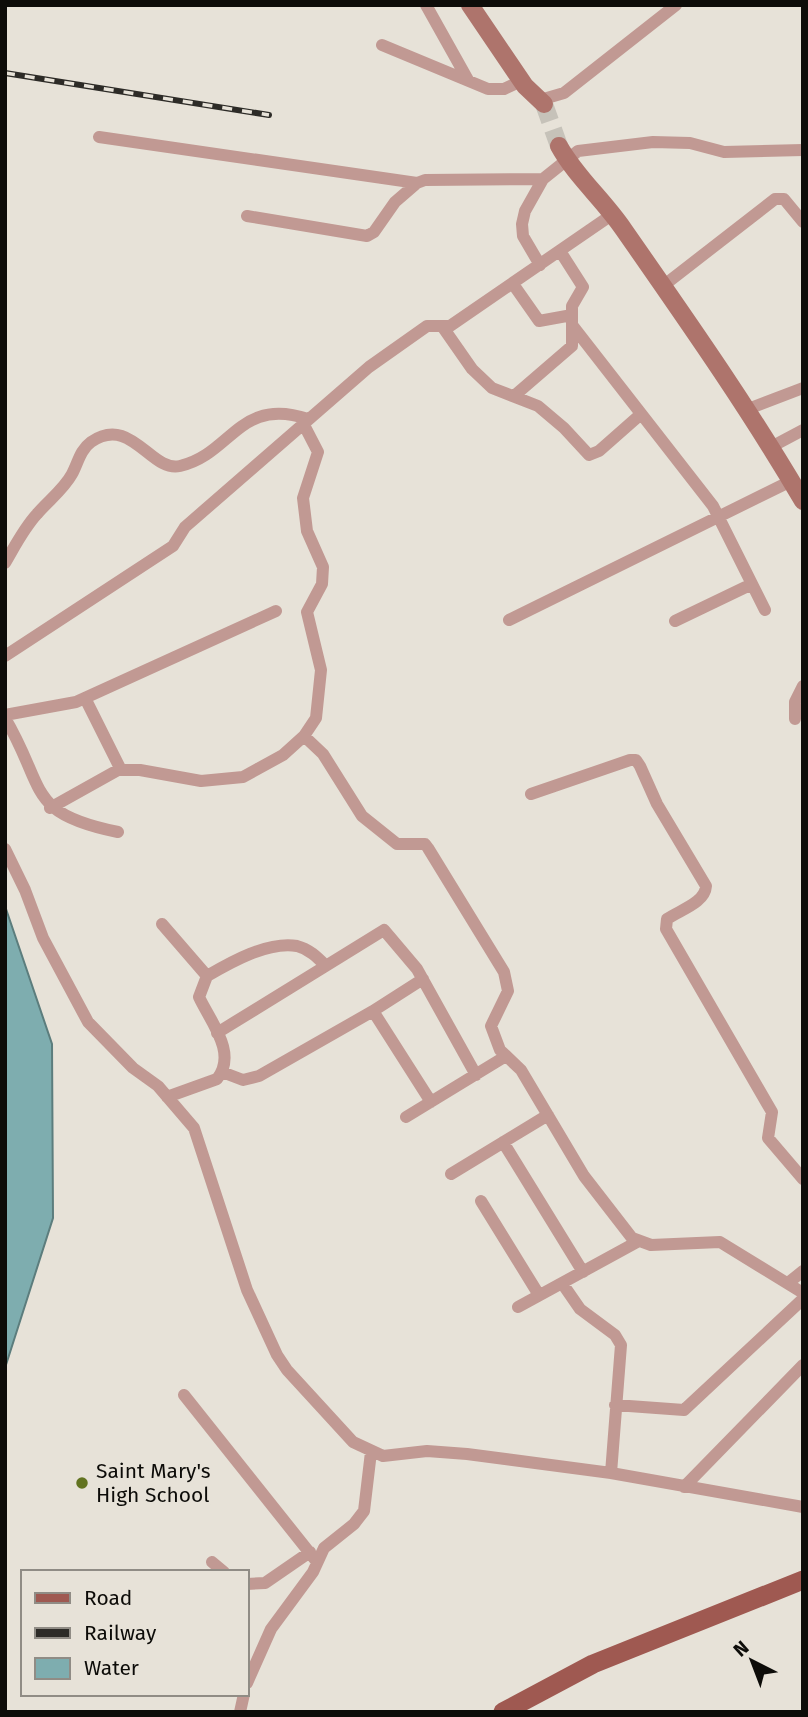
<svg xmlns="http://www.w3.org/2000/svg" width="808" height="1717" font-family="'Fira Sans',sans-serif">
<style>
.water{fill:#7eadaf;stroke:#5c7d7d;stroke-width:2}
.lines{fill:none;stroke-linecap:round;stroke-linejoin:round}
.secondary-tunnel{stroke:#c6c2b9;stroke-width:18;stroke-dasharray:18 9;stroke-linecap:butt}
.street{stroke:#c19993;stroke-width:12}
.secondary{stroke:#ae746c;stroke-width:18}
.primary{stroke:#9f5951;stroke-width:19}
.rail-casing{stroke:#2d2b27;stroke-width:6}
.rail{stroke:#e7e2d8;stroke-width:3.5;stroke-dasharray:10;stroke-linecap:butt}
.poi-dot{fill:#627320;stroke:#e7e2d8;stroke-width:2.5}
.labels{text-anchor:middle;stroke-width:7;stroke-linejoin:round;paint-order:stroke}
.poi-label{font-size:21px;fill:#0d0c09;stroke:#e7e2d8;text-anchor:start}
</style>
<rect width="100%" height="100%" fill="#e7e2d8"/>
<!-- water -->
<path class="water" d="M5,906L52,1044L53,1218L5,1368Z"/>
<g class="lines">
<!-- secondary-tunnel -->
<path class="secondary-tunnel" d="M544,104L559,146"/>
<!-- street -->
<path class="street" d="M426,5L468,80
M382,45L488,89H504L521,81
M540,100L564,93L676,5
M99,137L417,183
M247,216L367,236L374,232L395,202L417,183L425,180L543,179
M540,265L523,236L522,224L525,211L543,179L578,151L653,142L690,143L724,152L803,150
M513,284L539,321L572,315
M663,286L775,199H784L803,222
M572,325L713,506L765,610
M442,326L472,369L492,388L538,406L564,428L589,455L599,451L641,414
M514,396L572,346V306L583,287L560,251
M748,409L803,388
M771,447L803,430
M5,563C15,546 24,528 37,514C48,501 64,489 72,474C78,463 80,450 91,442C131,414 151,473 180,466C232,454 239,396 308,419
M509,620L791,481
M675,621L752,584
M5,656L173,546L185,527L369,367L427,326H450L613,214
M85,698L121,770
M5,715L76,702L276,611
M5,718C47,789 25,813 118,832
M795,719V702L803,686
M304,736L323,754L362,816L397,844H425L428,848L504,972L508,991L491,1026L500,1050L521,1070L584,1176L632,1238L651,1245L720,1242L803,1293
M531,794L630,760H636L640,766L657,804L706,886C705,903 680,910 667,919L666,929L772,1112L768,1138L803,1179
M50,808L118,770H140L201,781L243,777L283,755L304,736L316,718L321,670L307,612L322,584L323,567L307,531L303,498L318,452L303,423
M5,849L25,890L43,938L88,1022L133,1068L158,1086L194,1128L247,1290L277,1355L287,1370L353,1442L383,1456L427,1451L467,1454L611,1473L803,1507
M162,924L207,976L199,997C210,1021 238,1053 217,1079L167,1097
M207,976C231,962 268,941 297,946C309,949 317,957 325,965
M373,1011L423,979
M217,1033L384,930L417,969L476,1075
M222,1072L243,1080L259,1076L373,1011L431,1102
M406,1117L506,1056
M503,1142L583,1272
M451,1174L548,1115
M481,1201L539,1295
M562,1283L580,1309L615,1335L621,1345L611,1473
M788,1283L803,1271
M518,1307L637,1242
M184,1395L317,1562
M615,1405L684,1410L803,1299
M684,1487L803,1365
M212,1562L224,1572
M247,1584L265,1583L310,1552
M247,1683L271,1629L313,1572L324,1548L354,1524L364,1511L371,1452
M240,1712L244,1694"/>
<!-- secondary -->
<path class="secondary" d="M470,5L525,86L544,104
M559,146C576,177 604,200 624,230C686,319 748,407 803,501"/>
<!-- primary -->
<path class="primary" d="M503,1712L593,1664L803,1580"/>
<!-- rail casing -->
<g class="rail-casing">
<path id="rail" d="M5,73L269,115"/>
</g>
<!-- rail -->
<use href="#rail" class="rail"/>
</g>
<!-- markers -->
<circle class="poi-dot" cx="82" cy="1483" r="7"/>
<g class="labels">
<!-- poi labels -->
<g class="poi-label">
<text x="96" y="1478">Saint Mary's<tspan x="96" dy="24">High School</tspan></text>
</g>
</g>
<!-- border -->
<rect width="808" height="1717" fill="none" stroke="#0d0c09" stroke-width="14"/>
<!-- legend -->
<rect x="21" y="1570" width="228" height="126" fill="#e7e2d8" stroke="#908c85" stroke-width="2"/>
<rect x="35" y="1593" width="35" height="10" fill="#9f5951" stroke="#908c85" stroke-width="2"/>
<text x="84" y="1605" font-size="21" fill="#0d0c09">Road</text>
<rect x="35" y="1628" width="35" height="10" fill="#2d2b27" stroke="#908c85" stroke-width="2"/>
<text x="84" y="1640" font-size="21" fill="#0d0c09">Railway</text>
<rect x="35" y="1658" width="35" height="21" fill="#7eadaf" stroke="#908c85" stroke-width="2"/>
<text x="84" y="1675" font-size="21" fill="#0d0c09">Water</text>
<!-- north arrow -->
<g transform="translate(752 1661) rotate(318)" stroke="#e7e2d8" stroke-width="5" paint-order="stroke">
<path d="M0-5L12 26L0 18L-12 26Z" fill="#0d0c09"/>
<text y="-10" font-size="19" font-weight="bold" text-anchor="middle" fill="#0d0c09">N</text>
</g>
</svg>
